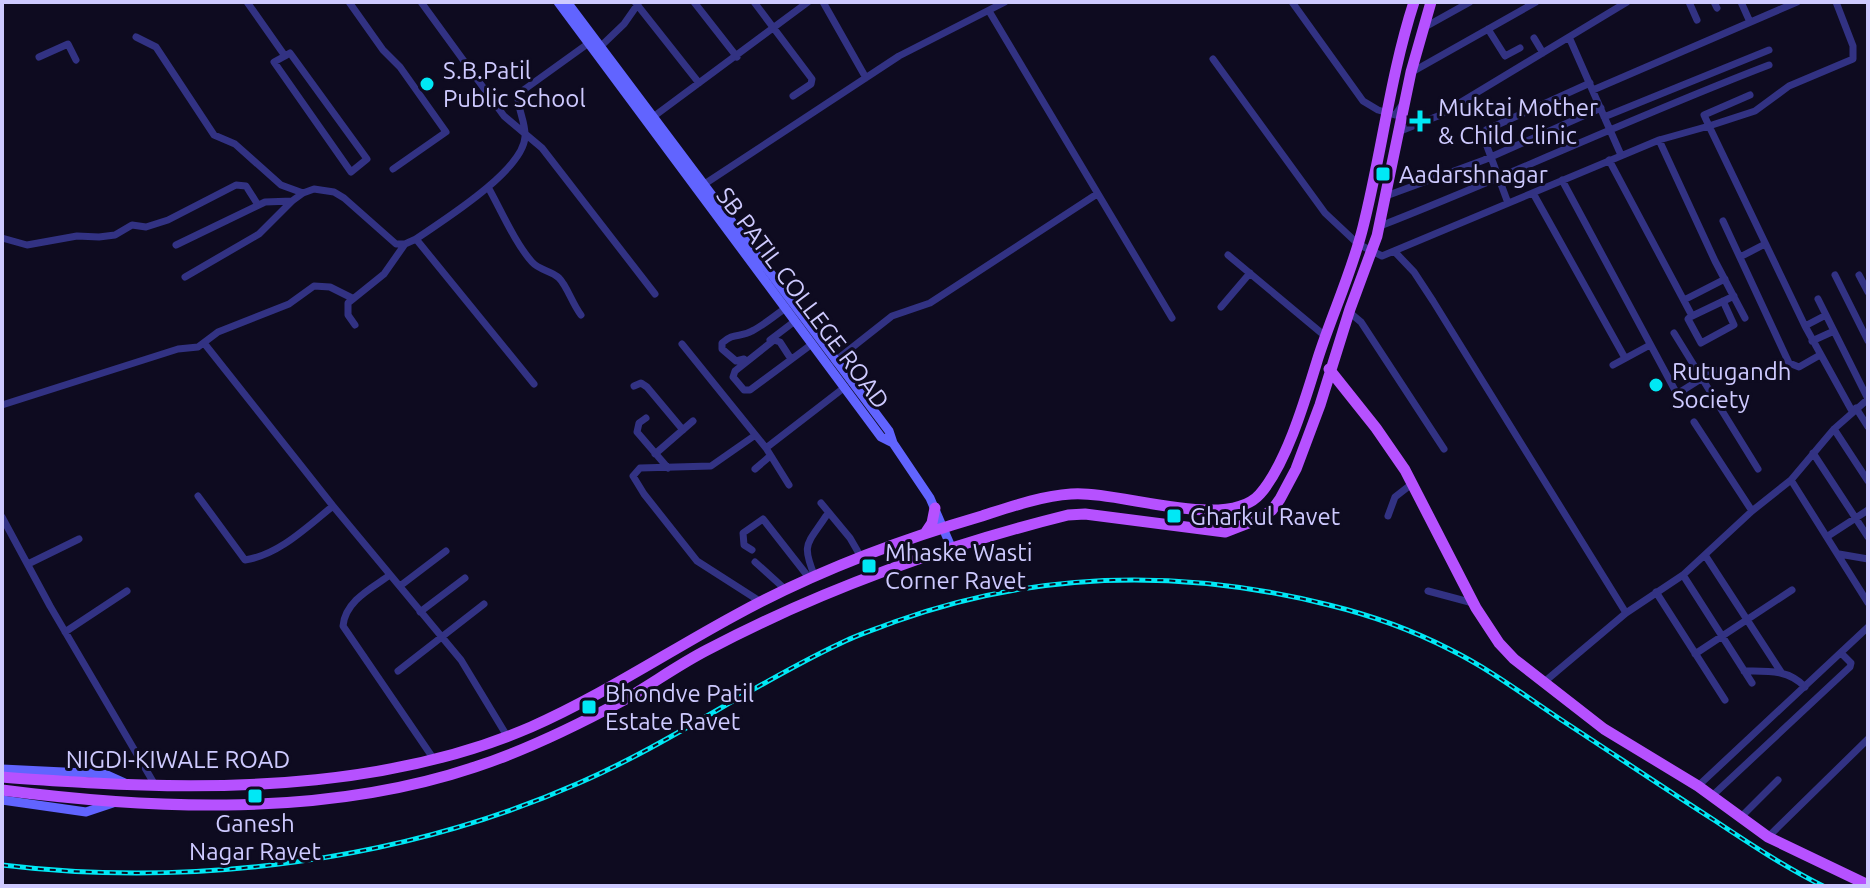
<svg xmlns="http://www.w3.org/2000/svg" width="1870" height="888" viewBox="0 0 1870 888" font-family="Ubuntu,sans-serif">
	<rect width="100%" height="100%" fill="#0e0b20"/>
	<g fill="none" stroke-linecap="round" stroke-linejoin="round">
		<path stroke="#323283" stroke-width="7" d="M 247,2 L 285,56 L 290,53 L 367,159 L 351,172 L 274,62 L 285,56
			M 349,2 L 383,50 L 400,67 L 446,132 L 393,169
			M 421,2 L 504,116 L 542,148 L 655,294
			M 635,2 L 699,83
			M 694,2 L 737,57
			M 754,2 L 812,79 L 811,84 L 793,96
			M 823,2 L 866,78
			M 1292,2 L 1363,101 L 1378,110 L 1395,115 L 1402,105
			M 1689,2 L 1697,20
			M 1714,2 L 1717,8
			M 1741,2 L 1750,22
			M 989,11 L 1172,318
			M 1425,27 L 1470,2
			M 1488,29 L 1505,56 L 1520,48
			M 136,37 L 156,47 L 214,135 L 235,144 L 281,185 L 303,193
			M 1569,37 L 1621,155
			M 1534,38 L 1543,53
			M 600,47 L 624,24 L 638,4
			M 39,57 L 68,44 L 76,60
			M 1213,59 L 1325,213 L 1358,244 L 1382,256 L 1659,140 L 1709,126 L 1805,326 L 1852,411
			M 1412,72 L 1536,2
			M 1593,90 L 1797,2
			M 1750,95 L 1704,115 L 1709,126 L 1755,111 L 1789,86 L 1853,59 L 1853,46 L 1836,2
			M 653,117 L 808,2
			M 1604,117 L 1769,50
			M 1398,132 L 1438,116 L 1627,2
			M 1659,140 L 1715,261 L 1745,318
			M 1609,160 L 1690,312
			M 1562,180 L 1677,394 L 1715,370
			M 703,185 L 899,56 L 1005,2
			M 488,187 C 501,210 515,243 532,262 C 540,271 551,270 559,278 C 567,286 572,303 581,315
			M 1533,193 L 1625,358
			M 1386,196 L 1484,160 L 1601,108
			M 1508,203 L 1485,141 L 1486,130 L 1590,83
			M 1723,221 L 1789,363 L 1799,367 L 1820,355
			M 1380,226 C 1511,175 1638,115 1769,65
			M 2,238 L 27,245 L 77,236 L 99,237 L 115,235 L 132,225 L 146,227 L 168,220 L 236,185 L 246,186 L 258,205
			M 416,239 L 534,384
			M 176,245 L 265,202 L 292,201
			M 1395,252 L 1414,272 L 1433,301 L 1626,613
			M 1228,255 L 1325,336
			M 1740,257 L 1765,244
			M 1835,275 L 1868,341
			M 1859,275 L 1868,292
			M 185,277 L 259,234 L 292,201 L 303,193 L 314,189 L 334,192 L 344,198 L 396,244 L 405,244 L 416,239 C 442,221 523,171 525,137 C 526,122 517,109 518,94 L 593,40
			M 1818,299 L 1868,399
			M 1684,300 L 1725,279
			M 1723,301 L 1734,325 L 1701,343 L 1688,319 L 1690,317 L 1734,296
			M 1221,307 L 1250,273
			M 1349,312 L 1361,322 L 1444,449
			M 355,325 L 348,315 L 348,303 L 384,274 L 405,244
			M 1805,326 L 1826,315
			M 1674,333 L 1758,469
			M 770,340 L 795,321
			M 1812,341 L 1834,331
			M 204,343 L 333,506 L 461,660 L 507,736
			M 682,344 L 766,448 L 845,387
			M 744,359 L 736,361 L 722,349 L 722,343 C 734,332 740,338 752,331 C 764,325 775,315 786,308
			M 791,359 L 780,342 L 774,340 L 735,371 L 733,377 L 744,390 L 750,390 L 812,344
			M 835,361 L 892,316 L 930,303 L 1097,194
			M 1613,365 L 1650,345
			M 634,386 L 641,383 L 647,387 L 683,430
			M 2,405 L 178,349 L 198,347 L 218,332 L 289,304 L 314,286 L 330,287 L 352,298
			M 1856,408 L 1868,427
			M 646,418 L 639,423 L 637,432 L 668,468
			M 1694,422 L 1752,511
			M 1834,429 L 1868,481
			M 754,436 L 711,466 L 640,468 L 633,476 L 644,494 L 697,561 L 761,602
			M 766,448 L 789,485
			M 1813,453 L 1868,537
			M 655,454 L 693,421
			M 755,469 L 769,457
			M 1791,480 L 1868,603
			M 198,496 L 245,560 C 279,555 308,526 333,506
			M 821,503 L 850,538 L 861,557
			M 1388,516 L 1395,497 L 1413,483
			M 2,517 L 50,606 L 155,785
			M 1828,536 L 1868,510
			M 752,550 L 744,545 L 743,533 L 763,519 L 810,579
			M 1839,554 L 1868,559
			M 1705,555 L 1781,672
			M 755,562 L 786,590
			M 28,564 L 79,539
			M 390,575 C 372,588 345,601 343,626 L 433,758
			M 1683,575 L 1752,683
			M 815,577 C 801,543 807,545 826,516
			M 400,586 L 446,551
			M 1428,591 L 1473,603
			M 1656,592 L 1725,700
			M 420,612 L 465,578
			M 65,632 L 127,591
			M 1695,654 L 1792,590
			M 398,671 L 484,604
			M 1744,671 C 1767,671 1788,669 1805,687
			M 1543,683 L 1626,613 L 1683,575 L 1752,511 L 1791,480 L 1834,429 L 1868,399
			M 1698,786 L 1868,627
			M 1712,796 L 1850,667 L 1851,663 L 1841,653
			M 1741,817 L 1778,780
			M 1768,837 L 1868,739"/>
		<path stroke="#6164ff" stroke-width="9" d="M 558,2 L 881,437 L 893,443
			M 567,2 L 889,431 L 893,443 L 930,498 L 952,549
			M 2,769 L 105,774 L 125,783
			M 2,800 L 86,812 L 113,803"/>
		<path stroke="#b651ff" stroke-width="11" d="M 1329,369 L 1376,428 L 1405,470 L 1476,608 L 1499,643 L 1514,659 L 1604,729 L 1698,786 L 1768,837 L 1868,885
			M 926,532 L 932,523 L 935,508
			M 2,777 C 33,780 64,781 94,783 C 239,791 396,785 531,727 C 601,696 666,653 734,616 C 812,573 896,541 982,516 C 1010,507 1041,496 1071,494 C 1118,490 1227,532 1260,494 C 1287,463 1306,397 1318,358 C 1332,314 1352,272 1363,227 C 1382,152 1390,76 1414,2
			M 2,790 C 156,810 326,817 475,767 C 527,750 576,726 624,700 C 652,684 678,665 707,650 C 821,590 943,546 1068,515 L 1085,514 L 1225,532 L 1261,518 L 1272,510 L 1280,499 L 1296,469 L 1320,405 L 1350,309 L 1377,236 L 1411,72 L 1431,2"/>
		<g stroke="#00e8f5" stroke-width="5">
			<path id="rail" d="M 2,865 C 194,888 402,861 579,783 C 669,744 750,686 839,644 C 856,635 876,629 894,622 C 1038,570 1182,568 1329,605 C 1370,615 1412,630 1449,649 C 1490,669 1528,698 1566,723 C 1615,755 1664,788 1714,820 C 1750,844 1785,867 1823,886"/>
		</g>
		<use href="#rail" stroke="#0e0b20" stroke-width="2" stroke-dasharray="6" stroke-linecap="butt"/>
	</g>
	<g fill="#00e8f5" stroke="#0e0b20" stroke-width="3">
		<circle cx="427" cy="84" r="8"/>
		<path d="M1416 109h8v8h8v8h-8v8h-8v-8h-8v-8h8z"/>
		<rect x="1375" y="166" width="16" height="16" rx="4"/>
		<circle cx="1656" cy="385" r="8"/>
		<rect x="1166" y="508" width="16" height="16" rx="4"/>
		<rect x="861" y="558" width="16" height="16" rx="4"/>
		<rect x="581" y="699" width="16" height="16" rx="4"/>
		<rect x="247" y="788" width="16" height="16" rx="4"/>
	</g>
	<g text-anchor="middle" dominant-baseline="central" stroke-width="6" stroke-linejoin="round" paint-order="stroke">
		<g font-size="24" fill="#cecaff" stroke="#0e0b20" text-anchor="start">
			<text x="443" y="70">S.B.Patil<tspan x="443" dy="28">Public School</tspan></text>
			<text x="1438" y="107">Muktai Mother<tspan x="1438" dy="28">&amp; Child Clinic</tspan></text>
			<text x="1399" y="174">Aadarshnagar</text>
			<text x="1672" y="371">Rutugandh<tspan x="1672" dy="28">Society</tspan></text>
			<text x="1190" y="516">Gharkul Ravet</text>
			<text x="885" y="552">Mhaske Wasti<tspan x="885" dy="28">Corner Ravet</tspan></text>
			<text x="605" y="693">Bhondve Patil<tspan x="605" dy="28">Estate Ravet</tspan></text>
			<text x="255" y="823" text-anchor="middle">Ganesh<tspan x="255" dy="28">Nagar Ravet</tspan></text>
		</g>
		<g font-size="24" fill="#cecaff" stroke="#0e0b20">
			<text transform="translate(803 298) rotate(53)">SB PATIL COLLEGE ROAD</text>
			<text x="178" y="759">NIGDI-KIWALE ROAD</text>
		</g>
	</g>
	<rect width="1870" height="888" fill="none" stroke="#cecaff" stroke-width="8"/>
</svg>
